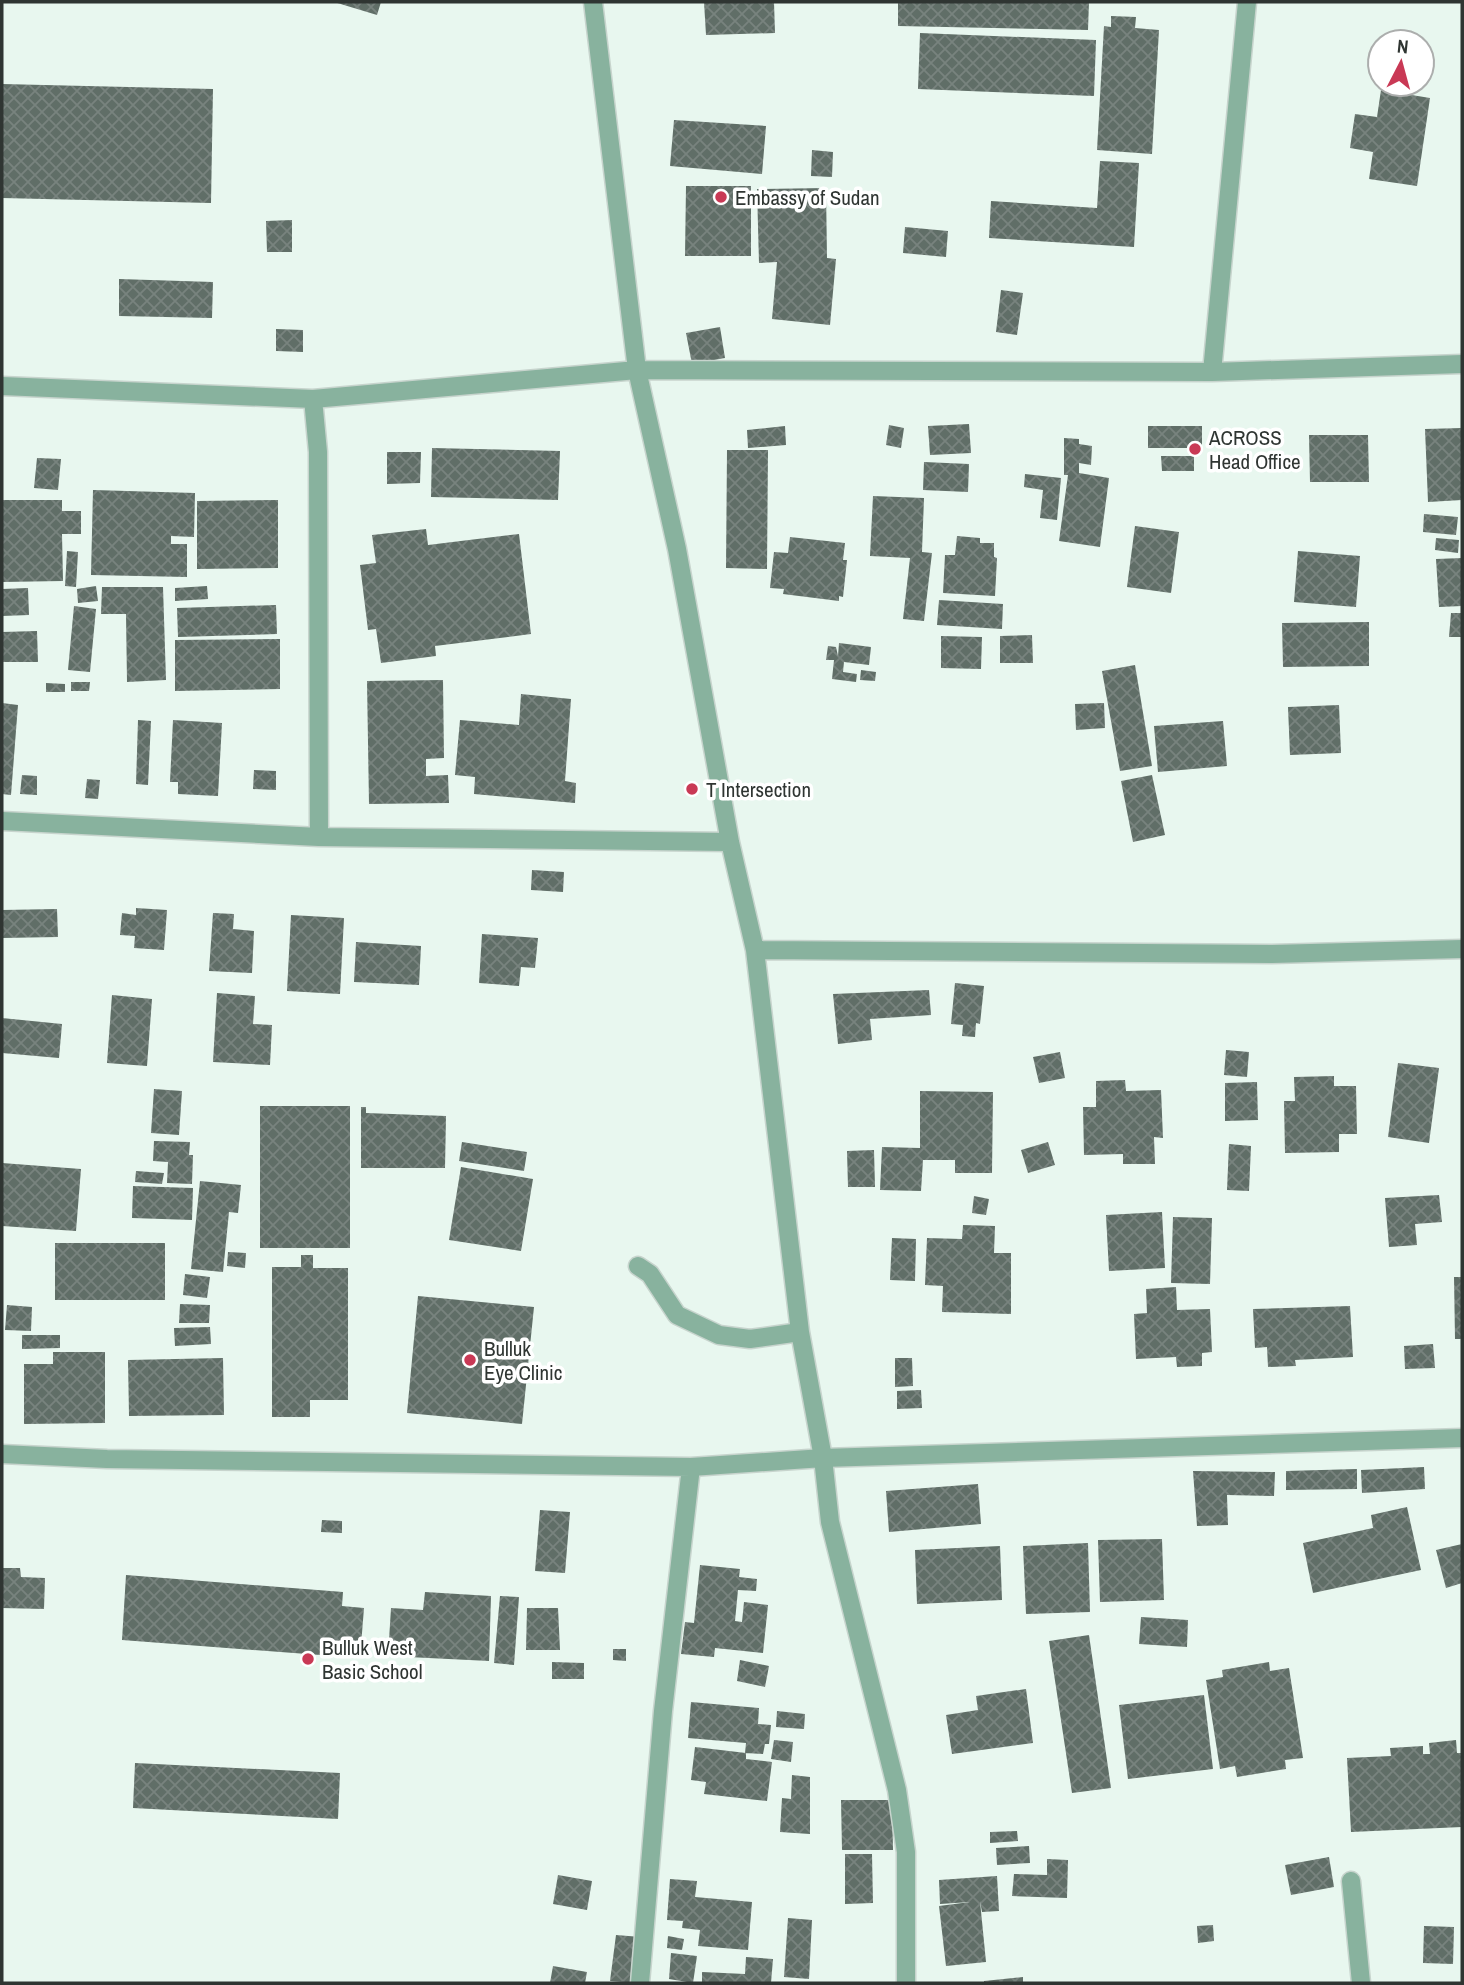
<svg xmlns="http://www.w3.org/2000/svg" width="1464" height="1985" viewBox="0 0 1464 1985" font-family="'Archivo Narrow',sans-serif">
	<defs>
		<pattern id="building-cross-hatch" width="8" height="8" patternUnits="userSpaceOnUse" patternTransform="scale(1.75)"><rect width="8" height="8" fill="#606e67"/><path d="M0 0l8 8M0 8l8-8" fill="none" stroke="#78837e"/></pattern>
	</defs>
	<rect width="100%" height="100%" fill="#e8f7ef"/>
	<path fill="url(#building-cross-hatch)" d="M 334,2 L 381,2 L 377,15 Z
		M 704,2 L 774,2 L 775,33 L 706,35 Z
		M 898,2 L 1089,2 L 1088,30 L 898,26 Z
		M 1111,16 L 1136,17 L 1135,28 L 1159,30 L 1152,154 L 1097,150 L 1104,26 L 1111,27 Z
		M 920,33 L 1096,40 L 1094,96 L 918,89 Z
		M 2,84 L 213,89 L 211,203 L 2,198 Z
		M 1381,90 L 1430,98 L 1417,186 L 1369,179 L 1373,152 L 1350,148 L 1355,114 L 1377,117 Z
		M 674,120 L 766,126 L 762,174 L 670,166 Z
		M 812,150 L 833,152 L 832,177 L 811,176 Z
		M 1100,161 L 1139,163 L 1134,247 L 989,238 L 991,201 L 1097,208 Z
		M 686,186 L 751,186 L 751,256 L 685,256 Z
		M 826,188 L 827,258 L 836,259 L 830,325 L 772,319 L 777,262 L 759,263 L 757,189 Z
		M 292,220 L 292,252 L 267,252 L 266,221 Z
		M 905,227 L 948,231 L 946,257 L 903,253 Z
		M 119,279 L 213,282 L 212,318 L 119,316 Z
		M 1001,290 L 1023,293 L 1017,335 L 996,332 Z
		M 720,327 L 725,358 L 692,364 L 686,333 Z
		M 276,329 L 303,330 L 303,352 L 276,351 Z
		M 969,424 L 971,453 L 930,455 L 928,426 Z
		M 889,425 L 904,428 L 901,448 L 886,445 Z
		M 785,426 L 786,445 L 748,448 L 747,430 Z
		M 1148,426 L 1202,426 L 1202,448 L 1148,448 Z
		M 1462,428 L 1462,500 L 1428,502 L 1425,429 Z
		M 1309,435 L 1368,435 L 1369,482 L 1310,482 Z
		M 1064,438 L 1079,439 L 1079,444 L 1092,446 L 1091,465 L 1079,463 L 1079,473 L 1109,478 L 1100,547 L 1059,541 L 1068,475 L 1064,475 Z
		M 432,448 L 560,451 L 558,500 L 431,497 Z
		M 727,450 L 768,450 L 767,569 L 726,568 Z
		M 387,452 L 421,452 L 420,483 L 387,484 Z
		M 1161,456 L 1194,456 L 1194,471 L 1162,471 Z
		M 37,458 L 61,459 L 58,490 L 34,488 Z
		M 924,462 L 969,464 L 968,492 L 923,490 Z
		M 1025,474 L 1061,478 L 1057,520 L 1040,518 L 1043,490 L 1024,487 Z
		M 93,490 L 195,493 L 194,537 L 171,536 L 171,544 L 187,544 L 187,577 L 91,575 Z
		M 873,496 L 924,498 L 922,552 L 932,553 L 924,621 L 903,619 L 910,558 L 870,556 Z
		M 2,500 L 62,500 L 62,511 L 81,511 L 81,534 L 62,534 L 63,581 L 2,582 Z
		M 278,500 L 278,568 L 197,569 L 197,501 Z
		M 1424,514 L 1458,517 L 1456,535 L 1423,532 Z
		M 1135,526 L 1179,532 L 1171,593 L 1127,587 Z
		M 426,529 L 428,545 L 519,534 L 531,634 L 435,646 L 436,656 L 381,663 L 376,629 L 368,630 L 360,565 L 376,563 L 372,535 Z
		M 957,536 L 980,538 L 980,543 L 994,543 L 994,557 L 997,558 L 995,596 L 943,593 L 945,555 L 955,555 Z
		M 790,537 L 845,543 L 843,560 L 847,560 L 843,597 L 839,596 L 839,601 L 783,594 L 784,589 L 770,588 L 774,552 L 788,553 Z
		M 1436,538 L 1459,540 L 1458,553 L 1435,550 Z
		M 67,551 L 78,552 L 76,587 L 65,586 Z
		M 1298,551 L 1360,556 L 1356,607 L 1294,602 Z
		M 1462,558 L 1462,606 L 1439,607 L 1436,559 Z
		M 96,586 L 98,601 L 78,603 L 77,589 Z
		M 207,586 L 208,599 L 175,601 L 175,588 Z
		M 102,587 L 163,587 L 166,680 L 127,682 L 126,614 L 101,614 Z
		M 28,588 L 29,615 L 2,616 L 2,589 Z
		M 939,600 L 1003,604 L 1002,629 L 937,625 Z
		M 276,605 L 277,634 L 178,637 L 177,608 Z
		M 74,606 L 96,609 L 90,672 L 68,670 Z
		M 1451,613 L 1462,613 L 1462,637 L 1449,637 Z
		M 1369,622 L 1369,666 L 1283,667 L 1282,623 Z
		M 37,631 L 38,662 L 2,662 L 2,632 Z
		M 1032,635 L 1033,663 L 1000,663 L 1000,636 Z
		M 941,636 L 982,637 L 981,669 L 941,668 Z
		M 280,639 L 280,689 L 175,691 L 175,640 Z
		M 839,643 L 871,647 L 869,665 L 844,662 L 843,672 L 857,674 L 856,682 L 832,679 L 834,660 L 826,660 L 828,646 L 836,647 L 838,656 Z
		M 1135,665 L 1152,766 L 1120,771 L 1102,671 Z
		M 861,670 L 876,672 L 875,681 L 860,680 Z
		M 443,680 L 444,758 L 426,759 L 426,776 L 448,775 L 449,803 L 369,804 L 367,681 Z
		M 71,682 L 90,682 L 89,691 L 71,691 Z
		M 46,683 L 65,684 L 65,692 L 46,692 Z
		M 521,694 L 571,699 L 565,781 L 576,783 L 575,803 L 474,794 L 475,777 L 455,775 L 460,720 L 519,725 Z
		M 2,703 L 18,705 L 11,795 L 2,794 Z
		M 1104,703 L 1105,728 L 1076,730 L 1075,704 Z
		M 1339,705 L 1341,753 L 1290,755 L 1288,707 Z
		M 138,720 L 151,721 L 148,785 L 136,784 Z
		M 173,720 L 222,723 L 218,796 L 178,794 L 178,782 L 170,782 Z
		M 1223,721 L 1227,766 L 1158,772 L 1154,726 Z
		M 254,770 L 276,771 L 276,790 L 253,789 Z
		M 22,775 L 37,776 L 37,795 L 20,794 Z
		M 1152,775 L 1165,835 L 1133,842 L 1121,781 Z
		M 87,779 L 100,780 L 98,799 L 85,798 Z
		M 532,870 L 564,872 L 563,892 L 531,890 Z
		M 136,908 L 167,910 L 164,950 L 134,948 L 135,936 L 120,935 L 122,913 L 136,915 Z
		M 57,909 L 58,937 L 2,938 L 2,910 Z
		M 213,913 L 234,914 L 233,929 L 254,931 L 252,973 L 209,971 Z
		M 291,915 L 344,918 L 340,994 L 287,991 Z
		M 482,934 L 538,938 L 535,968 L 521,967 L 519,986 L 479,983 Z
		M 356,942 L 421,946 L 419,985 L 354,982 Z
		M 955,983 L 984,986 L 980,1024 L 976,1023 L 975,1037 L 962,1036 L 963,1025 L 951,1024 Z
		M 929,990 L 931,1015 L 870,1019 L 872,1040 L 838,1044 L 833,994 Z
		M 217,993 L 255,996 L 253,1024 L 272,1025 L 270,1065 L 213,1062 Z
		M 112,995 L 152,999 L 147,1066 L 107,1063 Z
		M 2,1018 L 62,1024 L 59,1058 L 2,1053 Z
		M 1226,1050 L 1249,1052 L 1247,1077 L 1224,1075 Z
		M 1060,1052 L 1065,1078 L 1039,1083 L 1033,1057 Z
		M 1398,1063 L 1439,1068 L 1429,1143 L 1388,1137 Z
		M 1334,1076 L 1334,1086 L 1356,1086 L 1357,1134 L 1339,1134 L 1339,1152 L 1285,1153 L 1284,1101 L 1295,1101 L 1294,1077 Z
		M 1125,1080 L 1126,1091 L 1161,1090 L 1163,1138 L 1154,1137 L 1155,1164 L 1123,1164 L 1123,1154 L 1084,1155 L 1083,1107 L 1096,1107 L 1096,1081 Z
		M 1257,1082 L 1258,1120 L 1225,1121 L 1225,1083 Z
		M 154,1089 L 182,1091 L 179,1135 L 151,1133 Z
		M 920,1091 L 993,1092 L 992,1173 L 955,1173 L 955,1160 L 923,1160 L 921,1191 L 880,1190 L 882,1147 L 920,1148 Z
		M 260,1106 L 350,1106 L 350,1248 L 260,1248 Z
		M 361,1107 L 366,1107 L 366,1113 L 446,1116 L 445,1168 L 361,1168 Z
		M 154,1141 L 190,1142 L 189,1155 L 193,1155 L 192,1184 L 167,1183 L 168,1162 L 153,1161 Z
		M 462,1142 L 527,1152 L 524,1171 L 459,1161 Z
		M 1048,1142 L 1055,1165 L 1028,1173 L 1021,1150 Z
		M 1229,1144 L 1251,1146 L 1249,1191 L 1227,1190 Z
		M 874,1150 L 875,1187 L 848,1187 L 847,1151 Z
		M 2,1163 L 81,1169 L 76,1231 L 2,1226 Z
		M 461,1167 L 533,1179 L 521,1251 L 449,1240 Z
		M 136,1171 L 164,1173 L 162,1184 L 135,1182 Z
		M 200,1181 L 241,1185 L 238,1213 L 229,1212 L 223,1272 L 191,1269 Z
		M 133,1186 L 193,1188 L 192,1220 L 132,1218 Z
		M 1439,1195 L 1442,1222 L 1415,1224 L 1417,1245 L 1389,1247 L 1385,1198 Z
		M 974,1196 L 989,1199 L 986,1215 L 972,1213 Z
		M 1162,1212 L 1165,1268 L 1109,1271 L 1106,1215 Z
		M 1173,1217 L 1212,1218 L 1210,1284 L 1171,1283 Z
		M 963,1225 L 995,1226 L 994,1253 L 1011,1253 L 1011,1314 L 942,1312 L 943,1286 L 925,1285 L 927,1238 L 962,1239 Z
		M 892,1238 L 916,1239 L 915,1281 L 890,1280 Z
		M 55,1243 L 165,1243 L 165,1300 L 55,1300 Z
		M 228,1252 L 246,1253 L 245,1268 L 227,1266 Z
		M 301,1255 L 313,1255 L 313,1268 L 348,1268 L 348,1400 L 310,1400 L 310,1417 L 272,1417 L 272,1267 L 301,1267 Z
		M 185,1274 L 210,1277 L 207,1298 L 183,1295 Z
		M 1454,1277 L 1462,1277 L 1462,1339 L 1455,1339 Z
		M 1176,1287 L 1177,1310 L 1210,1309 L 1212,1352 L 1202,1353 L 1202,1366 L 1177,1367 L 1176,1357 L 1136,1359 L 1134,1314 L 1147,1313 L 1146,1289 Z
		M 418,1296 L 534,1307 L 522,1424 L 407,1413 Z
		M 180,1304 L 210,1305 L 209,1323 L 179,1323 Z
		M 7,1305 L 32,1307 L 31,1331 L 5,1330 Z
		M 1350,1306 L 1353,1357 L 1295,1360 L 1296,1366 L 1268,1367 L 1267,1347 L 1255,1348 L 1253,1309 Z
		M 210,1327 L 211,1344 L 175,1346 L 174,1328 Z
		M 22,1335 L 60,1335 L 60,1348 L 22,1349 Z
		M 1433,1344 L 1435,1368 L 1405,1369 L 1404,1346 Z
		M 53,1352 L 105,1352 L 105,1423 L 24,1424 L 24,1364 L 53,1364 Z
		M 223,1358 L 224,1415 L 129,1416 L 128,1360 Z
		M 895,1358 L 912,1358 L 913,1386 L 895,1387 Z
		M 921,1390 L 922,1408 L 897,1409 L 897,1391 Z
		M 1424,1467 L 1425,1489 L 1362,1493 L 1361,1470 Z
		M 1357,1469 L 1357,1489 L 1286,1490 L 1286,1471 Z
		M 1193,1471 L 1275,1472 L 1274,1496 L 1227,1495 L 1228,1525 L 1197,1526 Z
		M 978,1484 L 981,1524 L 889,1532 L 886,1491 Z
		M 1407,1507 L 1421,1570 L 1313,1593 L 1303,1543 L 1373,1528 L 1371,1515 Z
		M 540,1510 L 570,1512 L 565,1573 L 535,1571 Z
		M 322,1520 L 342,1521 L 342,1533 L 321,1532 Z
		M 1162,1539 L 1164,1600 L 1100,1602 L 1098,1540 Z
		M 1088,1543 L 1090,1612 L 1026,1614 L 1023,1546 Z
		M 1462,1544 L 1462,1583 L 1446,1588 L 1436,1550 Z
		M 1000,1546 L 1002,1600 L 917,1604 L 915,1550 Z
		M 700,1565 L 740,1569 L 739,1577 L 757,1579 L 756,1591 L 738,1590 L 735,1621 L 742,1622 L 744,1602 L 768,1605 L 763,1653 L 715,1648 L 714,1657 L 681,1654 L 685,1622 L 694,1623 Z
		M 2,1568 L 20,1568 L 21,1577 L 45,1578 L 44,1609 L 2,1608 Z
		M 126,1575 L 343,1592 L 342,1606 L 364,1608 L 360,1658 L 122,1640 Z
		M 425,1592 L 491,1596 L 489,1661 L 388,1656 L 391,1608 L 423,1610 Z
		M 500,1596 L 519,1597 L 514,1665 L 494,1663 Z
		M 527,1608 L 558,1608 L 560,1650 L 526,1650 Z
		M 1141,1617 L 1188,1620 L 1187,1647 L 1139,1644 Z
		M 1089,1635 L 1111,1788 L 1072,1793 L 1049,1641 Z
		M 613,1649 L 626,1649 L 626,1661 L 613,1660 Z
		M 740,1660 L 769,1666 L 765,1687 L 737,1681 Z
		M 552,1662 L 584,1663 L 584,1679 L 552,1679 Z
		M 1269,1662 L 1270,1671 L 1289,1668 L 1303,1758 L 1285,1760 L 1286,1769 L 1237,1777 L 1235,1766 L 1220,1769 L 1206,1680 L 1223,1677 L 1222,1670 Z
		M 1026,1689 L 1033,1743 L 952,1754 L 946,1715 L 978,1710 L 976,1696 Z
		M 1204,1695 L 1213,1769 L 1128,1779 L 1119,1705 Z
		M 691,1702 L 759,1708 L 758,1724 L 771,1725 L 769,1744 L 765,1744 L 763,1754 L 745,1753 L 746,1743 L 688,1738 Z
		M 777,1711 L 805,1714 L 804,1729 L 776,1727 Z
		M 774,1740 L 793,1742 L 791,1762 L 771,1759 Z
		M 1456,1740 L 1457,1753 L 1462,1753 L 1462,1827 L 1351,1832 L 1347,1758 L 1391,1756 L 1390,1748 L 1423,1746 L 1423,1754 L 1430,1754 L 1429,1743 Z
		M 695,1747 L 746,1753 L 746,1759 L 772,1762 L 767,1801 L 704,1794 L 706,1782 L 691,1780 Z
		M 135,1763 L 340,1773 L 338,1819 L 133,1808 Z
		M 792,1775 L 810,1777 L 810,1834 L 780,1832 L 782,1798 L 791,1799 Z
		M 841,1800 L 892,1800 L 893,1850 L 842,1850 Z
		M 1017,1831 L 1018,1841 L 990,1843 L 990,1832 Z
		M 1029,1846 L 1030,1863 L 997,1865 L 996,1848 Z
		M 845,1854 L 872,1854 L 873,1903 L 845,1904 Z
		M 1329,1857 L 1334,1887 L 1291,1895 L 1285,1865 Z
		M 1047,1859 L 1068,1860 L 1067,1898 L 1012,1896 L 1014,1874 L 1047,1875 Z
		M 558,1875 L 592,1881 L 587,1910 L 553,1904 Z
		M 997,1876 L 999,1911 L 982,1912 L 980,1901 L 986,1962 L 946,1966 L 939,1906 L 970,1902 L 940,1904 L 939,1880 Z
		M 670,1879 L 697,1881 L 695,1897 L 752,1902 L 748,1950 L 698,1946 L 700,1930 L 682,1928 L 683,1921 L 667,1920 Z
		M 788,1918 L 812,1920 L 809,1979 L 784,1977 Z
		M 1213,1925 L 1214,1941 L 1198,1943 L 1197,1926 Z
		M 1424,1926 L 1454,1927 L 1453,1964 L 1423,1963 Z
		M 616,1935 L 641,1937 L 636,1983 L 610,1981 Z
		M 668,1936 L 684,1939 L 682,1950 L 667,1948 Z
		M 671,1953 L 697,1956 L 693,1983 L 669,1979 Z
		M 746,1957 L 773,1959 L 771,1983 L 702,1983 L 702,1972 L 745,1974 Z
		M 553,1966 L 587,1972 L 585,1983 L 550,1983 Z
		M 1023,1977 L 1023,1983 L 984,1983 L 984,1981 Z"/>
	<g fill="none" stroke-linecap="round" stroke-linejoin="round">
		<g stroke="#c7d4cd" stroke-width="21">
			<path id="minor" d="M 593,2 L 637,370 L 677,549 L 730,842 L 755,950 L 800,1332 L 823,1458 L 830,1522 L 897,1790 L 906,1852 L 906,1983
				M 1212,372 L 1247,2
				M 2,386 L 313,399 L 637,370 L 1212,372 L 1462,364
				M 313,399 L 318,452 L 319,837
				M 2,821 L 319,837 L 730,842
				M 755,950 L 1272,954 L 1462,949
				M 638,1266 L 650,1274 L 677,1315 L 719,1335 L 750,1339 L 800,1332
				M 2,1454 L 107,1459 L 691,1467 L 823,1458 L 1462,1438
				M 1351,1881 L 1361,1983
				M 640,1983 L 663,1711 L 691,1467"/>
		</g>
		<use href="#minor" stroke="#88b29e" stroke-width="18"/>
	</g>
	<g fill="#c93955" stroke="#fff" stroke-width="2.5">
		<circle cx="721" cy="197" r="7"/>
		<circle cx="1195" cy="449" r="7"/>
		<circle cx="692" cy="789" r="7"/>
		<circle cx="470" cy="1360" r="7"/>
		<circle cx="308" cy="1659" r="7"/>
	</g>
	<g text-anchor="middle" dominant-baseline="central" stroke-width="7" stroke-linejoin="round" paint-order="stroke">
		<g font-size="21" fill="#2f3532" stroke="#fff" text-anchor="start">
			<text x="735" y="197">Embassy of Sudan</text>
			<text x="1209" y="437">ACROSS<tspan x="1209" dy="24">Head Office</tspan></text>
			<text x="706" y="789">T Intersection</text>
			<text x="484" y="1348">Bulluk<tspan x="484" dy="24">Eye Clinic</tspan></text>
			<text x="322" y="1647">Bulluk West<tspan x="322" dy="24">Basic School</tspan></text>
		</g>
	</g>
	<rect width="1464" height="1985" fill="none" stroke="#2f3532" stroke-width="7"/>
	<g transform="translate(1401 63) rotate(6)"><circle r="33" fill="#ffffff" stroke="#acaead" stroke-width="2"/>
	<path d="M0-5L12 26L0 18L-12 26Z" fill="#c93955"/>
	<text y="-10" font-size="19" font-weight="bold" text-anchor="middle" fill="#2f3532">N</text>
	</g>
</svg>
